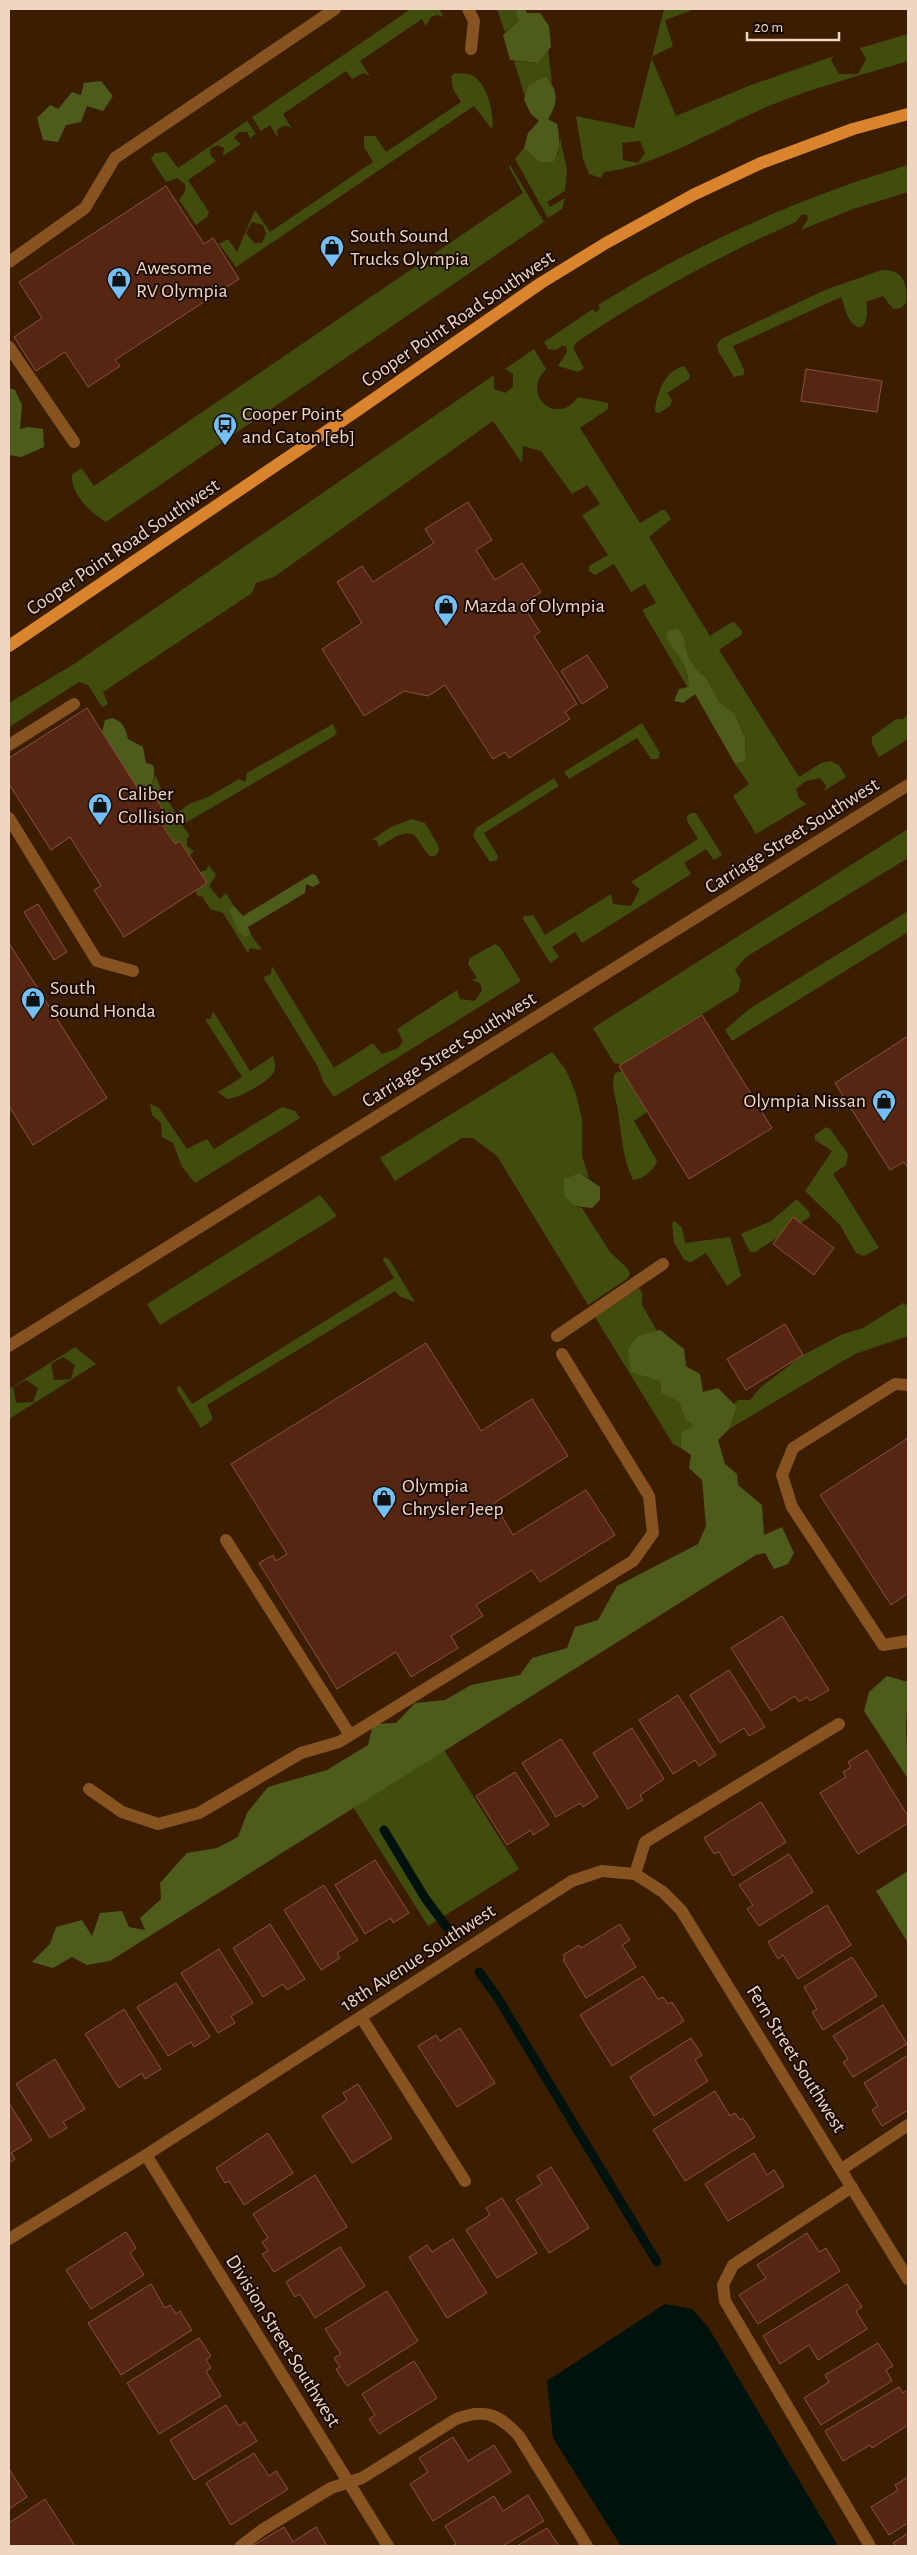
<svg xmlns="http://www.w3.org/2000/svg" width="917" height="2555" viewBox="0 0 917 2555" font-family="'Alegreya Sans',sans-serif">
	<rect width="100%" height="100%" fill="#3b1d00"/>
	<path fill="#404d0d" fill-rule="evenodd" d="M 411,9 L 439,9 L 444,17 L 437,15 L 431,17 L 426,26 L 422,19 L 360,61 L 370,76 L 363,73 L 352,79 L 346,71 L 283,114 L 292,129 C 286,124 283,125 277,130 L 278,138 L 270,125 L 261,131 L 252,117 Z
		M 497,9 L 517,9 L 516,14 L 519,20 L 505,32 Z
		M 664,9 L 695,9 L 665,20 L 673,46 L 651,57 L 676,116 L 751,85 L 834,56 L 831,60 L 839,74 L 858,74 L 866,59 L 860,48 L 908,34 L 908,61 C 861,75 812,88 766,107 C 718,128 654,167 604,172 L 601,178 L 589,174 L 583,159 L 576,116 L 634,128 ZM 640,141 L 645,153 L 638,163 L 623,160 L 622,143 Z
		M 548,50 L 552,83 L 546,76 L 528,85 L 525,97 L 514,61 L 538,63 Z
		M 455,73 C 460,74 467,73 471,75 C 487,81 495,115 492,129 L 474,106 L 236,267 L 219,244 L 228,239 L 237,252 L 255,210 L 270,232 L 373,162 L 364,147 L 364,136 L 375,136 L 386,152 L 461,102 L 453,89 L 451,76 ZM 252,222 L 263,225 L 266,234 L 262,243 L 254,243 L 246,233 Z
		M 247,121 L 256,134 L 250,138 L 247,132 L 239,132 L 234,138 L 241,144 L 223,156 L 224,148 L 217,145 L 210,149 L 211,156 L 216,161 L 188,180 L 209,212 L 207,217 L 196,225 L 179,200 L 185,192 L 185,184 L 177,178 L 166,182 L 151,159 L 155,153 L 166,152 L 178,168 Z
		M 560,138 L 567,170 L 565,191 L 547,202 L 550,207 L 565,198 L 562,209 L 548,218 L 515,159 L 524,148 L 539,162 L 558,154 Z
		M 510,165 L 544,222 L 106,522 C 92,514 70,494 72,475 L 80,469 L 83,470 L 94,486 L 523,193 L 509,167 Z
		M 908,165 L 908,192 L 853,209 L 801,230 L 808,219 L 807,215 L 802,214 L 796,222 C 719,256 647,295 577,342 L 573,348 L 584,368 L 578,372 L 558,366 L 567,352 L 566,346 L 562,346 L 556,350 L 548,349 L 544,342 L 593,309 L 595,312 L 600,309 L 598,305 C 698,243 796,199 908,165 Z
		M 882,270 C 903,269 908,284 906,303 L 901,308 L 893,309 L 883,296 L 866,302 C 869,312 866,337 852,323 C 846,316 844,304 841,297 L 733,346 L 744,370 L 744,375 L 734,377 L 718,351 L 717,345 L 721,339 L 825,290 Z
		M 534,349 L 546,369 C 520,396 558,427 578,397 L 608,403 L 608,409 L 580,428 L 640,523 L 662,510 L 665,510 L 671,519 L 649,537 L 710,636 L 732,622 L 735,623 L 742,631 L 741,635 L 719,650 L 799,777 L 821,763 L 830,761 L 839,765 L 846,777 L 824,791 L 826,785 L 820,778 L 806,781 L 796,789 L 799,798 L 806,804 L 756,834 L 733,796 L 749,784 L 735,764 L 746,761 L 745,736 L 735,714 L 720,703 L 706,678 L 696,669 L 687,654 L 684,637 L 666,638 C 676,653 691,669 688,688 L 642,610 L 656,603 L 645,584 L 631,592 L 614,564 L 595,575 L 589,571 L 589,566 L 608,555 L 582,515 L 600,504 L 587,485 L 572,494 L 541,451 L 523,446 L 522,463 L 493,421 L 274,577 L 256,583 L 252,593 L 103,692 L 108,704 L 102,707 L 88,685 L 79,682 L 9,727 L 9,703 L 74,664 L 494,375 L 494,389 L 505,393 L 513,387 L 513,374 L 505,369 Z
		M 684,366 L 690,375 L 689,379 L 667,393 L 672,400 L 670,406 L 659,413 L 655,412 C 656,394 665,370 684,366 Z
		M 908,714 L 908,739 L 879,757 L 872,744 L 872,737 L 896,719 L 903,719 Z
		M 642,723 L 660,753 L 658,759 L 651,759 L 637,738 L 569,779 L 564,772 Z
		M 333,724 L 337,734 L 324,742 L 182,825 L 190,836 L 187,838 L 187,846 L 194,851 L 190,856 L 175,844 L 157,815 L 164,811 L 148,786 L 156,776 L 161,789 L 176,814 L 189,804 L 208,797 L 239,779 L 245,782 L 247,773 Z
		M 554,778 L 559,786 L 484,833 L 498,856 L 497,860 L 490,862 L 473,836 L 476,828 Z
		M 691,813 L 696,813 L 722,855 L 714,860 L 706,849 L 684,863 L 691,874 L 582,943 L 575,932 L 552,947 L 559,957 L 550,963 L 523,919 L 524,916 L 533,915 L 545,935 L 611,894 L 613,904 L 631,906 L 640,889 L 631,882 L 698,839 L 687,821 L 687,816 Z
		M 411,819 L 425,823 L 438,845 L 439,851 L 435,856 L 430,856 C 424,851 421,843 416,837 C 406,826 387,843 377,848 L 379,846 L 376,840 L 372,840 L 389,828 Z
		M 908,829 L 908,858 L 746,957 L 735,970 L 741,981 L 738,992 L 622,1064 L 614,1063 L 593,1028 Z
		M 209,865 L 216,875 L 209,886 L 220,899 L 226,893 L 234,906 L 229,910 L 244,937 L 251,935 L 262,950 L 250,948 L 248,953 L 223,913 L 210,909 L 202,896 L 199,897 L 195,891 L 207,883 L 200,872 L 206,870 Z
		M 908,911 L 908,932 L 732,1041 L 725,1030 L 749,1009 Z
		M 495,944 L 500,947 L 521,981 L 334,1097 L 324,1083 L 318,1067 L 263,977 L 271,974 L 272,966 L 334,1068 L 373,1043 L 382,1054 L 398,1048 L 403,1041 L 397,1029 L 457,990 L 460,999 L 475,1001 L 482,990 L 480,983 L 472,980 L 477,978 L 468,964 L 470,958 Z
		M 213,1011 L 250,1071 L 273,1056 C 275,1063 277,1069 272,1075 C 266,1083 237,1099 227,1099 L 218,1092 L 242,1077 L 205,1019 L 211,1019 Z
		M 552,1052 L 566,1070 L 576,1094 L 582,1119 L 582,1156 L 589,1178 L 580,1173 L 574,1206 L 582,1208 L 610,1252 L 628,1269 L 630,1274 L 627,1279 L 588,1305 L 497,1156 L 473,1138 L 462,1138 L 395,1181 L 380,1158 Z
		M 622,1071 L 647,1112 L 634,1121 L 657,1161 C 654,1170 643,1179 633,1180 C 622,1157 622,1136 618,1111 C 616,1097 610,1087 615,1073 Z
		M 150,1104 L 159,1108 L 187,1149 L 207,1139 L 214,1149 L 282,1107 L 295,1111 L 300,1118 L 195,1183 L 182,1167 L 173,1143 L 162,1137 L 161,1123 L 152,1115 Z
		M 826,1127 L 830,1129 L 848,1154 L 846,1165 L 833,1174 L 879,1248 L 864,1256 L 856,1253 L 840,1225 L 805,1191 L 832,1151 L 815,1140 L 815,1135 Z
		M 320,1195 L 337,1216 L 160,1325 L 147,1304 Z
		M 797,1199 L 810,1213 L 810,1217 L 755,1252 L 750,1252 L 741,1234 L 771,1221 Z
		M 675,1221 L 682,1228 L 685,1243 L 730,1237 L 741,1276 L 727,1286 L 706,1253 L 691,1262 L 684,1260 L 674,1242 L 672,1223 Z
		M 384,1257 L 390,1260 L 415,1302 L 401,1297 L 395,1291 L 207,1405 L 212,1416 L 212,1420 L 201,1428 L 177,1390 L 177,1387 L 180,1386 L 192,1404 L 394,1278 L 383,1260 Z
		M 639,1288 L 642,1293 L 642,1305 L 657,1331 L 638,1336 L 660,1381 L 661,1393 L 679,1402 L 685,1419 L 694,1425 L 681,1433 L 681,1448 L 673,1444 L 595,1317 Z
		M 903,1303 L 908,1306 L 908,1336 L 855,1354 L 729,1429 L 737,1408 L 734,1404 L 738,1400 L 750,1400 L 761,1387 L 803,1355 L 843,1334 L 863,1328 Z
		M 75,1347 L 96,1364 L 9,1419 L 9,1389 ZM 63,1357 L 75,1365 L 71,1379 L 54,1380 L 51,1364 ZM 26,1380 L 38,1388 L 33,1402 L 16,1403 L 13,1387 Z
		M 444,1750 L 519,1869 L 428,1926 L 353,1807 Z"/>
	<path fill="#4e5c1b" d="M 517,9 L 525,9 L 527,13 L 540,13 L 549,26 L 551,47 L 538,63 L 510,60 L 503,35 L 519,20 L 516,14 Z
		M 546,76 C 559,92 558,103 548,119 L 557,124 C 560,138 561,149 553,162 L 539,162 L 524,148 L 528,133 L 539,121 L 531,114 L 524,100 L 528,85 Z
		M 101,81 L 113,96 L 103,111 L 87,106 L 81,122 L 66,125 L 58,142 L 43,140 L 37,118 L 50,105 L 58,109 L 72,92 L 81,95 L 84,83 Z
		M 9,388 L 15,390 L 22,405 L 20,429 L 28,427 L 43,429 L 44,447 L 21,457 L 9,455 Z
		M 678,629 L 684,637 L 687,654 L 696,669 L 706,678 L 720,703 L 735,714 L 745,737 L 746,761 L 735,764 L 695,694 L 683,703 L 674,701 L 679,689 L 688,687 C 691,669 676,653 666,638 L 668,631 Z
		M 113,718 C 123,722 126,729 128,739 L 143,747 L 146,763 L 153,765 C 157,780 152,784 140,792 L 102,732 L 105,720 Z
		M 312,874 L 316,875 L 320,883 L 313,887 L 306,884 L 305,893 L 248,927 L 251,935 L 244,937 L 238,931 L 229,909 L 234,906 L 243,916 Z
		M 580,1173 L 600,1187 L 600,1200 L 592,1208 L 574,1206 L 564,1195 L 564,1179 Z
		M 660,1330 L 684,1349 L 686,1366 L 700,1374 L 703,1392 L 718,1388 L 737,1407 L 729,1429 L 718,1440 L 725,1464 L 737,1474 L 738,1485 L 762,1505 L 764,1535 L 782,1527 L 794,1553 L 788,1564 L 774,1569 L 765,1553 L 756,1555 L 110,1961 L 87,1965 L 72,1957 L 53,1968 L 32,1962 L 50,1944 L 56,1927 L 82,1920 L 92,1936 L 100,1913 L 122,1911 L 129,1927 L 145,1930 L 140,1918 L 161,1899 L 160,1883 L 187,1853 L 217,1848 L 238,1837 L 247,1813 L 268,1787 L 327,1770 L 368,1745 L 373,1724 L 396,1723 L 415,1703 L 445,1700 L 471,1685 L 520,1675 L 532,1658 L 567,1648 L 575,1627 L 598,1620 L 617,1586 L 698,1544 L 706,1526 L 702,1480 L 689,1468 L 691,1455 L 681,1448 L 681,1433 L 693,1425 L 685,1419 L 679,1402 L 661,1393 L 660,1381 L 631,1372 L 628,1349 L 638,1336 Z
		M 887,1676 L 908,1682 L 906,1729 L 908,1779 L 864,1711 L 869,1692 Z
		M 908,1871 L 908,1943 L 876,1891 Z"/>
	<path fill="#00120e" d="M 665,2304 L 692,2309 L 708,2327 L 838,2546 L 621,2546 L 553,2438 L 547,2381 Z"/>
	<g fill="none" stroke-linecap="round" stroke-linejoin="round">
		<path stroke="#00120e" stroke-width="9" d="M 384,1830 L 425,1898 L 449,1930
			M 479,1972 L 496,1995 L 657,2262"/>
	</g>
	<path fill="#562613" stroke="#885340" d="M 166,186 L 204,244 L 213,238 L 239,279 L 115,360 L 120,366 L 88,387 L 65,352 L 36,371 L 14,337 L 42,318 L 19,282 Z
		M 806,369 L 882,381 L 877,412 L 801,401 Z
		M 468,502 L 492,540 L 476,550 L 495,580 L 522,563 L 541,592 L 522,604 L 540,632 L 534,636 L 577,704 L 565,712 L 570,719 L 509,758 L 505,752 L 493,759 L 445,685 L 428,696 L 404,691 L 364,716 L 322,649 L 362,623 L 337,582 L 362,566 L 373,582 L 434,543 L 425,529 Z
		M 587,655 L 608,687 L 582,704 L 561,671 Z
		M 87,708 L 140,792 L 148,786 L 164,811 L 156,815 L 175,844 L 180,841 L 207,883 L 124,937 L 94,890 L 101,886 L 70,837 L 51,850 L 9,784 L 9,758 Z
		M 38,904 L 67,952 L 54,960 L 24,912 Z
		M 9,943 L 107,1098 L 33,1145 L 9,1106 Z
		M 702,1015 L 772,1128 L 689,1179 L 619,1066 Z
		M 908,1036 L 908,1168 L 904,1162 L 890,1170 L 835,1083 Z
		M 793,1217 L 834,1248 L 814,1275 L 773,1244 Z
		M 785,1324 L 803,1355 L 746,1390 L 727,1359 Z
		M 426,1343 L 481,1431 L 532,1399 L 568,1456 L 494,1503 L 513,1535 L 586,1490 L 615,1535 L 540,1582 L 532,1570 L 476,1605 L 483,1616 L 451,1636 L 458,1648 L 411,1677 L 396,1652 L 337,1689 L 259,1563 L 273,1555 L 276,1561 L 287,1554 L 231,1464 Z
		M 908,1438 L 908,1593 L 891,1605 L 820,1495 Z
		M 782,1616 L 829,1690 L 810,1701 L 807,1697 L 799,1702 L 795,1696 L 771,1711 L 731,1648 Z
		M 729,1670 L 765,1727 L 749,1736 L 744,1728 L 720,1743 L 690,1695 Z
		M 678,1695 L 716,1755 L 699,1766 L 695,1760 L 673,1774 L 639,1720 Z
		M 632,1728 L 664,1779 L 640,1795 L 643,1800 L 628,1809 L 593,1753 Z
		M 561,1739 L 598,1797 L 583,1807 L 580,1803 L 556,1817 L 522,1763 Z
		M 867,1750 L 908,1816 L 908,1823 L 858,1854 L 820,1793 L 846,1777 L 843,1772 L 851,1767 L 848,1762 Z
		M 515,1772 L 549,1825 L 533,1835 L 531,1830 L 507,1845 L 476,1796 Z
		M 761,1802 L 786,1842 L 733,1876 L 719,1852 L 714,1854 L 704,1838 Z
		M 789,1854 L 813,1892 L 759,1926 L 747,1909 L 753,1905 L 739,1885 Z
		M 375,1860 L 409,1913 L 393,1923 L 391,1918 L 365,1934 L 335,1885 Z
		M 324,1885 L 358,1940 L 337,1953 L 340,1958 L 321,1970 L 284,1910 Z
		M 827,1905 L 851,1945 L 798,1979 L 783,1955 L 778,1959 L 768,1942 Z
		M 270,1924 L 305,1979 L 287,1990 L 283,1984 L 263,1997 L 233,1948 Z
		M 620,1924 L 630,1940 L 622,1945 L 636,1967 L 586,1998 L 563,1960 L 565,1959 L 563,1955 L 579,1945 L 581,1948 Z
		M 219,1949 L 253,2003 L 231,2016 L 235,2023 L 218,2033 L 181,1973 Z
		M 852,1957 L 877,1996 L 823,2030 L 812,2012 L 817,2009 L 804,1987 Z
		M 643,1976 L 658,1999 L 663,1997 L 668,2004 L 672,2002 L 684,2021 L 612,2066 L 580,2015 Z
		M 176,1983 L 210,2037 L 194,2047 L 191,2042 L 168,2056 L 137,2007 Z
		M 883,2005 L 907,2044 L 853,2077 L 843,2062 L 848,2059 L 833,2036 Z
		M 124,2009 L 161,2069 L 145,2079 L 142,2073 L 119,2088 L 85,2034 Z
		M 460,2028 L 495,2083 L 457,2107 L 418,2046 L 436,2035 L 440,2041 Z
		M 691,2038 L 702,2055 L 695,2060 L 708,2081 L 654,2116 L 630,2077 Z
		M 908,2055 L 908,2110 L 882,2126 L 872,2110 L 878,2106 L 864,2083 Z
		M 55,2059 L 85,2109 L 63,2122 L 67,2128 L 50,2138 L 16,2084 Z
		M 358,2084 L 392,2138 L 352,2163 L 322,2116 L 347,2100 L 343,2093 Z
		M 715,2091 L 730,2116 L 735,2113 L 740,2120 L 743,2118 L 755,2137 L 685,2181 L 653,2130 Z
		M 9,2103 L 32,2140 L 11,2153 L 15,2159 L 9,2163 Z
		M 268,2133 L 293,2173 L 244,2205 L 229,2181 L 225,2183 L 216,2168 Z
		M 754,2153 L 767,2175 L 774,2170 L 784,2186 L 728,2221 L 705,2184 Z
		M 551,2167 L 589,2228 L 549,2253 L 516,2200 L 542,2184 L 537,2176 Z
		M 315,2175 L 347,2227 L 274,2272 L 262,2254 L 268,2251 L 262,2242 L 268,2238 L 253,2214 Z
		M 502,2198 L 537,2253 L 497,2278 L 466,2230 L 490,2215 L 486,2208 Z
		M 126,2232 L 136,2248 L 130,2253 L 144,2275 L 91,2309 L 66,2270 Z
		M 807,2233 L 819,2252 L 826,2248 L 840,2271 L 758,2324 L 739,2295 L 766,2278 L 757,2265 Z
		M 453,2239 L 487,2293 L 447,2318 L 409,2257 L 427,2245 L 432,2252 Z
		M 340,2247 L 365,2286 L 315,2318 L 300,2294 L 295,2297 L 286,2282 Z
		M 151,2284 L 165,2308 L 170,2305 L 176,2314 L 180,2311 L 192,2330 L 121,2375 L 88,2323 Z
		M 847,2284 L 862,2307 L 856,2311 L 867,2329 L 818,2360 L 809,2345 L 780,2364 L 763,2336 Z
		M 387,2291 L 418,2341 L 347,2386 L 336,2369 L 340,2367 L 334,2358 L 341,2354 L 325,2329 Z
		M 199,2338 L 211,2356 L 206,2360 L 211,2368 L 206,2371 L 221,2396 L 159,2434 L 127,2383 Z
		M 878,2343 L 893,2366 L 886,2370 L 892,2381 L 821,2425 L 804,2398 L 829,2382 L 825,2375 Z
		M 414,2361 L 437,2398 L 379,2434 L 369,2419 L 375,2415 L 362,2394 Z
		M 899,2387 L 903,2393 L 907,2390 L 908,2392 L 908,2425 L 872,2448 L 870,2445 L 843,2461 L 825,2431 Z
		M 226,2405 L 239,2426 L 245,2422 L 257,2441 L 194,2480 L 170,2440 Z
		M 453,2437 L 468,2461 L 494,2445 L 511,2472 L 433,2521 L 410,2484 L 428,2472 L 419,2458 Z
		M 254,2453 L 269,2476 L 276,2471 L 288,2489 L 231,2525 L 206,2483 Z
		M 9,2469 L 27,2497 L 9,2509 Z
		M 908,2477 L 908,2523 L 889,2535 L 871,2507 L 898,2490 L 895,2485 Z
		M 528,2495 L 544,2521 L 503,2546 L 452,2546 L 456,2544 L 445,2526 L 494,2496 L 503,2511 Z
		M 45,2499 L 75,2546 L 9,2546 L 9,2523 Z
		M 284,2527 L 293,2542 L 316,2527 L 327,2546 L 252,2546 Z
		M 547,2528 L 559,2546 L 517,2546 Z
		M 908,2533 L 908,2546 L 896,2546 L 893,2543 Z"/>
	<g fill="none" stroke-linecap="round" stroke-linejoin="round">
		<path stroke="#875321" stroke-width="12" d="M 468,9 L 474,21 L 471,49
			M 9,262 L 85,208 L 115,158 L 335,9
			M 9,347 L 74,442
			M 9,745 L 74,704
			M 9,818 L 97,961 L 133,971
			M 557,1336 L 663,1264
			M 9,1346 L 908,785
			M 908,1385 L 895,1384 L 793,1448 L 782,1475 L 792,1507 L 883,1645 L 908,1641
			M 226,1540 L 350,1735
			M 89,1789 L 122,1812 L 158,1824 L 199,1813 L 301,1753 L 339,1742 L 633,1561 L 653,1533 L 649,1496 L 562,1354
			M 635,1874 L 663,1892 L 681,1910 L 908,2279
			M 361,2017 L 465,2181
			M 146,2155 L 388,2546
			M 842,2169 L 908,2125
			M 852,2187 L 733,2265 L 723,2285 L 725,2301 L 870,2546
			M 9,2239 L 146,2155 L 572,1881 L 602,1871 L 635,1874 L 645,1842 L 839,1724
			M 241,2546 L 262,2530 L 331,2488 L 362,2478 L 456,2419 C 484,2408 499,2414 519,2436 L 587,2546"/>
		<path stroke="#da842d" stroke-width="12" d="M 9,646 L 355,412 L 541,283 L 606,243 L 693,195 L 761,163 L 853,129 L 908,114"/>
	</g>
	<defs>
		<g id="shop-pin" transform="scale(1.25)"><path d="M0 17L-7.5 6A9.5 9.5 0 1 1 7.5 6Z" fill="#74c0f6" stroke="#1a0a00"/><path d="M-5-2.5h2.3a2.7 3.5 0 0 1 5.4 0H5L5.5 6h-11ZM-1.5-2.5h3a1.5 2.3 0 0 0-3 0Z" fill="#111"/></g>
		<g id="bus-pin" transform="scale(1.25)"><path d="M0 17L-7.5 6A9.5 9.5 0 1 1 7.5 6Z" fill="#74c0f6" stroke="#1a0a00"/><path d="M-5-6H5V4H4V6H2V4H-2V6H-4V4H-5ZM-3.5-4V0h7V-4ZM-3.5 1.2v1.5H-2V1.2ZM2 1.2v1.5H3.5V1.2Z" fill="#111"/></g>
	</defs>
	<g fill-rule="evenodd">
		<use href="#shop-pin" x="332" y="247"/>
		<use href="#shop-pin" x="119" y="279"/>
		<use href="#bus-pin" x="225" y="425"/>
		<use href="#shop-pin" x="446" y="606"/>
		<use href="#shop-pin" x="100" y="805"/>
		<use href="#shop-pin" x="33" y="999"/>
		<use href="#shop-pin" x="884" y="1101"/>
		<use href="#shop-pin" x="384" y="1498"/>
	</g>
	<g text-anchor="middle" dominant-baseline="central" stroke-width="4" stroke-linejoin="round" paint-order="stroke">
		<g font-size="20" fill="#efd6c2" stroke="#1a0a00" text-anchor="start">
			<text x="350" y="236">South Sound<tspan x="350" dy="23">Trucks Olympia</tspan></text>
			<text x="136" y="268">Awesome<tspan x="136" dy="23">RV Olympia</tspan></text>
			<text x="242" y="414">Cooper Point<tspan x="242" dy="23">and Caton [eb]</tspan></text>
			<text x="464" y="606">Mazda of Olympia</text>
			<text x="118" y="794">Caliber<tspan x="118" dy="23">Collision</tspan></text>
			<text x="50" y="988">South<tspan x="50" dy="23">Sound Honda</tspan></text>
			<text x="866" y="1101" text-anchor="end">Olympia Nissan</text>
			<text x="402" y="1486">Olympia<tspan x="402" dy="23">Chrysler Jeep</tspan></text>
		</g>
		<g font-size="20" fill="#efd6c2" stroke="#1a0a00">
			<text transform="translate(458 319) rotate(-34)">Cooper Point Road Southwest</text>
			<text transform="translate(123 547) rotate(-34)">Cooper Point Road Southwest</text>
			<text transform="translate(792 836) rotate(-32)">Carriage Street Southwest</text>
			<text transform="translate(449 1050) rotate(-32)">Carriage Street Southwest</text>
			<text transform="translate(418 1958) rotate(-33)">18th Avenue Southwest</text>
			<text transform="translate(796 2059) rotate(58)">Fern Street Southwest</text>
			<text transform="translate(283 2341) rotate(58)">Division Street Southwest</text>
		</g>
	</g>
	<rect width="917" height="2555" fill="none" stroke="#efd6c2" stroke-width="20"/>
	<path d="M747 32v8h92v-8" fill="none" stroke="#efd6c2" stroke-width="2.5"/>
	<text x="754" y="32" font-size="15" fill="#efd6c2" stroke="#1a0a00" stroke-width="4" paint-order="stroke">20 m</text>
</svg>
